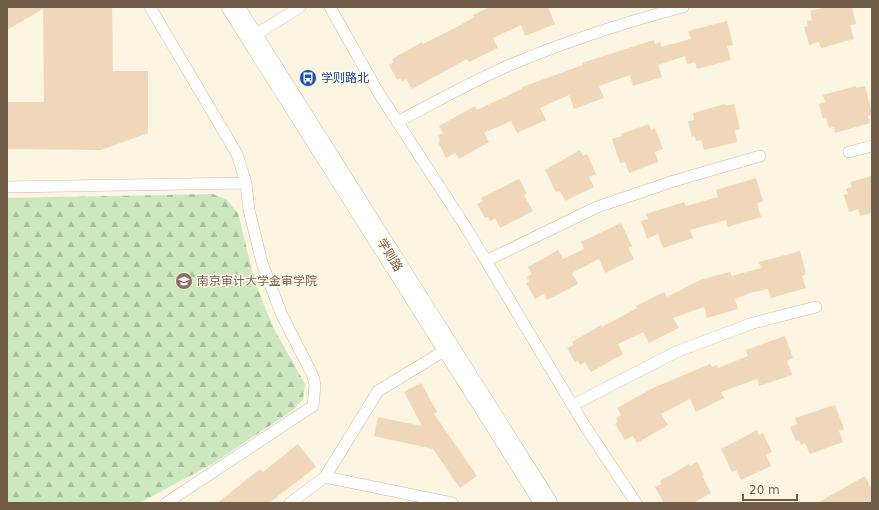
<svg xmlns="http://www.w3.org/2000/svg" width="879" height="510" viewBox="0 0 879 510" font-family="'DejaVu Sans','Noto Sans SC',sans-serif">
	<defs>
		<pattern id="forest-firs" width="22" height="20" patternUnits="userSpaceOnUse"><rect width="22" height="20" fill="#cce8c1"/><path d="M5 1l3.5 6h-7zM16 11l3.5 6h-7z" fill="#aabf9f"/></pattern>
	</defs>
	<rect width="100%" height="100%" fill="#fbf5e2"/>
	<path fill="url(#forest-firs)" d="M 213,194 L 227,200 L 238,213 L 253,274 L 262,300 L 274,329 L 305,384 L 303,399 L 293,410 L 214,463 L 139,503 L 7,503 L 7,198 Z"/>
	<path fill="#f0d7ba" d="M 7,7 L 112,7 L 113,71 L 148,71 L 148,133 L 101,150 L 7,149 L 7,102 L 44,102 L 43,9 L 7,30 Z
		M 490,7 L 548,7 L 555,24 L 525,36 L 521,25 L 493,38 L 498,48 L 469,62 L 467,59 L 412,89 L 406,79 L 402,82 L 400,78 L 397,80 L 389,65 L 394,62 L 392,59 L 422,42 L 423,44 L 457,27 L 474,17 L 473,15 Z
		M 826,7 L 852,7 L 856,24 L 850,25 L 854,39 L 821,48 L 819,42 L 809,45 L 804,27 L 808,26 L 807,21 L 812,20 L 810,11 Z
		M 727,21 L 733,45 L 727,46 L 731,60 L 697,69 L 695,62 L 687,64 L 685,56 L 658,65 L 662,77 L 633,86 L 630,75 L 599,86 L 604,98 L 574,109 L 569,95 L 540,108 L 546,120 L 517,133 L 511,121 L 484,133 L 489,142 L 459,159 L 455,153 L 446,158 L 438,142 L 440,141 L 438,136 L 443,133 L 439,126 L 475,106 L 477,110 L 522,89 L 522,87 L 583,65 L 583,63 L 591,60 L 654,40 L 655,44 L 660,42 L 661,47 L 691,39 L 688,31 Z
		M 856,86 L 856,88 L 865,86 L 872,113 L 872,115 L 868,116 L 870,123 L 835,133 L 834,127 L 829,128 L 826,118 L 823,119 L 819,104 L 825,102 L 823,95 Z
		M 725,104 L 726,106 L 734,104 L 740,129 L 735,130 L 737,142 L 704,150 L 701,140 L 696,141 L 695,136 L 692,137 L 688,121 L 694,120 L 693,113 Z
		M 649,124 L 651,130 L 655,128 L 663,149 L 655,152 L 658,162 L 629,173 L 625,162 L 620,163 L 612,139 L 622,136 L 621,134 Z
		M 580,150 L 583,156 L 587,154 L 596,174 L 589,177 L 594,187 L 565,201 L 560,191 L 556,192 L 545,170 Z
		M 872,176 L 872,213 L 860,216 L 858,209 L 849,212 L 844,195 L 848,194 L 846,189 L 852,187 L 850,182 Z
		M 756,178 L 763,201 L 757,203 L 761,217 L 728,227 L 726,220 L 690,230 L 693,238 L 663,248 L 658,234 L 647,239 L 641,221 L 648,219 L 646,214 L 684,202 L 686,206 L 718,197 L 716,190 Z
		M 519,179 L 527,193 L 524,195 L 533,211 L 500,228 L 495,218 L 490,221 L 488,217 L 485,218 L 477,204 L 483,201 L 481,198 Z
		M 621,223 L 632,246 L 628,248 L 634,259 L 605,273 L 599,259 L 572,273 L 578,284 L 547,300 L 544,294 L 535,299 L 526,283 L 529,282 L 527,277 L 532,274 L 528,267 L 558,250 L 563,259 L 584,249 L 581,242 Z
		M 800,251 L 806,274 L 802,276 L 806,288 L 771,298 L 768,289 L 750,293 L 735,299 L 738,309 L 707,318 L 704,307 L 673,318 L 679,328 L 649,343 L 643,332 L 618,344 L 623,354 L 591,372 L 585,362 L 580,365 L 578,361 L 575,362 L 567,348 L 574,345 L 572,342 L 601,325 L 602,327 L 637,308 L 636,306 L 664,292 L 667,297 L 700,280 L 730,272 L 732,276 L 761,268 L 759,262 Z
		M 785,336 L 793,358 L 787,361 L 792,375 L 759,386 L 757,379 L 721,392 L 724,398 L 696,412 L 690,399 L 661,414 L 668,425 L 637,443 L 633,436 L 625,440 L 615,424 L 618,422 L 616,418 L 621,415 L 617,408 L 653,388 L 710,364 L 712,367 L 717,365 L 718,368 L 748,356 L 746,350 Z
		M 421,383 L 437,412 L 434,414 L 477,476 L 460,488 L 433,449 L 374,436 L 378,417 L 422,426 L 404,392 Z
		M 835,405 L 844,429 L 839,431 L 843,442 L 810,454 L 805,443 L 801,445 L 799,440 L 796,441 L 790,427 L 797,424 L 795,418 Z
		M 757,430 L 759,435 L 763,433 L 772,452 L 766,455 L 771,466 L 741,480 L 736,470 L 732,472 L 721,449 Z
		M 298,444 L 316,467 L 269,503 L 217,503 L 260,469 L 263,472 Z
		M 697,462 L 704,475 L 702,476 L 711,493 L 693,503 L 664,503 L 655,487 L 661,484 L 660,481 L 689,464 L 690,466 Z
		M 865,476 L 872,490 L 872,503 L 817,503 Z"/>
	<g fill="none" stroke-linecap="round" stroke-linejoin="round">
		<g stroke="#ccbda9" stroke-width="12">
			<path id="service" d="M 150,7 L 237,154 L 246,183 L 249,210 L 262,263 L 281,313 L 313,376 L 315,385 L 313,406 L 166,503
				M 330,7 L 378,92 L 467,229 L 585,426 L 636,503
				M 252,37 L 300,7
				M 397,122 C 432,104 467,84 503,68 C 561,43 622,23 683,7
				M 849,152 L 872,146
				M 7,187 L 246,183
				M 486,261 L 597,207 L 674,181 L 760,156
				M 573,405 L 676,352 L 753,323 L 816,307
				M 325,477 L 378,391 L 449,348
				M 290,503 L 325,477 L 452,503"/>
		</g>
		<g stroke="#ccbda9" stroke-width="23">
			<path id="minor" d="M 233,7 L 546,503"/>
		</g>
		<use href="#service" stroke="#fff" stroke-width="11"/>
		<use href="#minor" stroke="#fff" stroke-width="22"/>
	</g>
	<defs>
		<g id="bus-disc" transform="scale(0.9)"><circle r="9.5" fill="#1a4fb4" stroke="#fef8e8"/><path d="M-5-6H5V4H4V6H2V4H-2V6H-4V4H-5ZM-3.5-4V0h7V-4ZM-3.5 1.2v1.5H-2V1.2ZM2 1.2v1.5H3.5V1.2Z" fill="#fff"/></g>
		<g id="university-disc" transform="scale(0.9)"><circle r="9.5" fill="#8d6e63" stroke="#fef8e8"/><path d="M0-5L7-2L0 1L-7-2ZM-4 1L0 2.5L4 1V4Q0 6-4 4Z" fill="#fff"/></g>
	</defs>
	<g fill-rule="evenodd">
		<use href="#bus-disc" x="308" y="78"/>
		<use href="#university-disc" x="184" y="281"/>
	</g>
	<g text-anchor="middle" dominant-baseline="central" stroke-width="3" stroke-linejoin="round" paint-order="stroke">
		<g font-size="12" fill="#164399" stroke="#fef8e8" text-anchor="start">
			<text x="321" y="78">学则路北</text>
		</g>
		<g font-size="12" fill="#725d49" stroke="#fef8e8">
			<text transform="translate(390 255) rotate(58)">学则路</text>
		</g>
		<g font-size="12" fill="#785e54" stroke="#fef8e8" text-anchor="start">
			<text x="197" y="281">南京审计大学金审学院</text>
		</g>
	</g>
	<rect width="879" height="510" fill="none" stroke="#725d49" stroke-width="16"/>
	<path d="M743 494v6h54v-6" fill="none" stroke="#725d49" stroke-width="2"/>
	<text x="749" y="494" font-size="12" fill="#725d49" stroke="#fef8e8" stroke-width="3" paint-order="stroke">20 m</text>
</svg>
